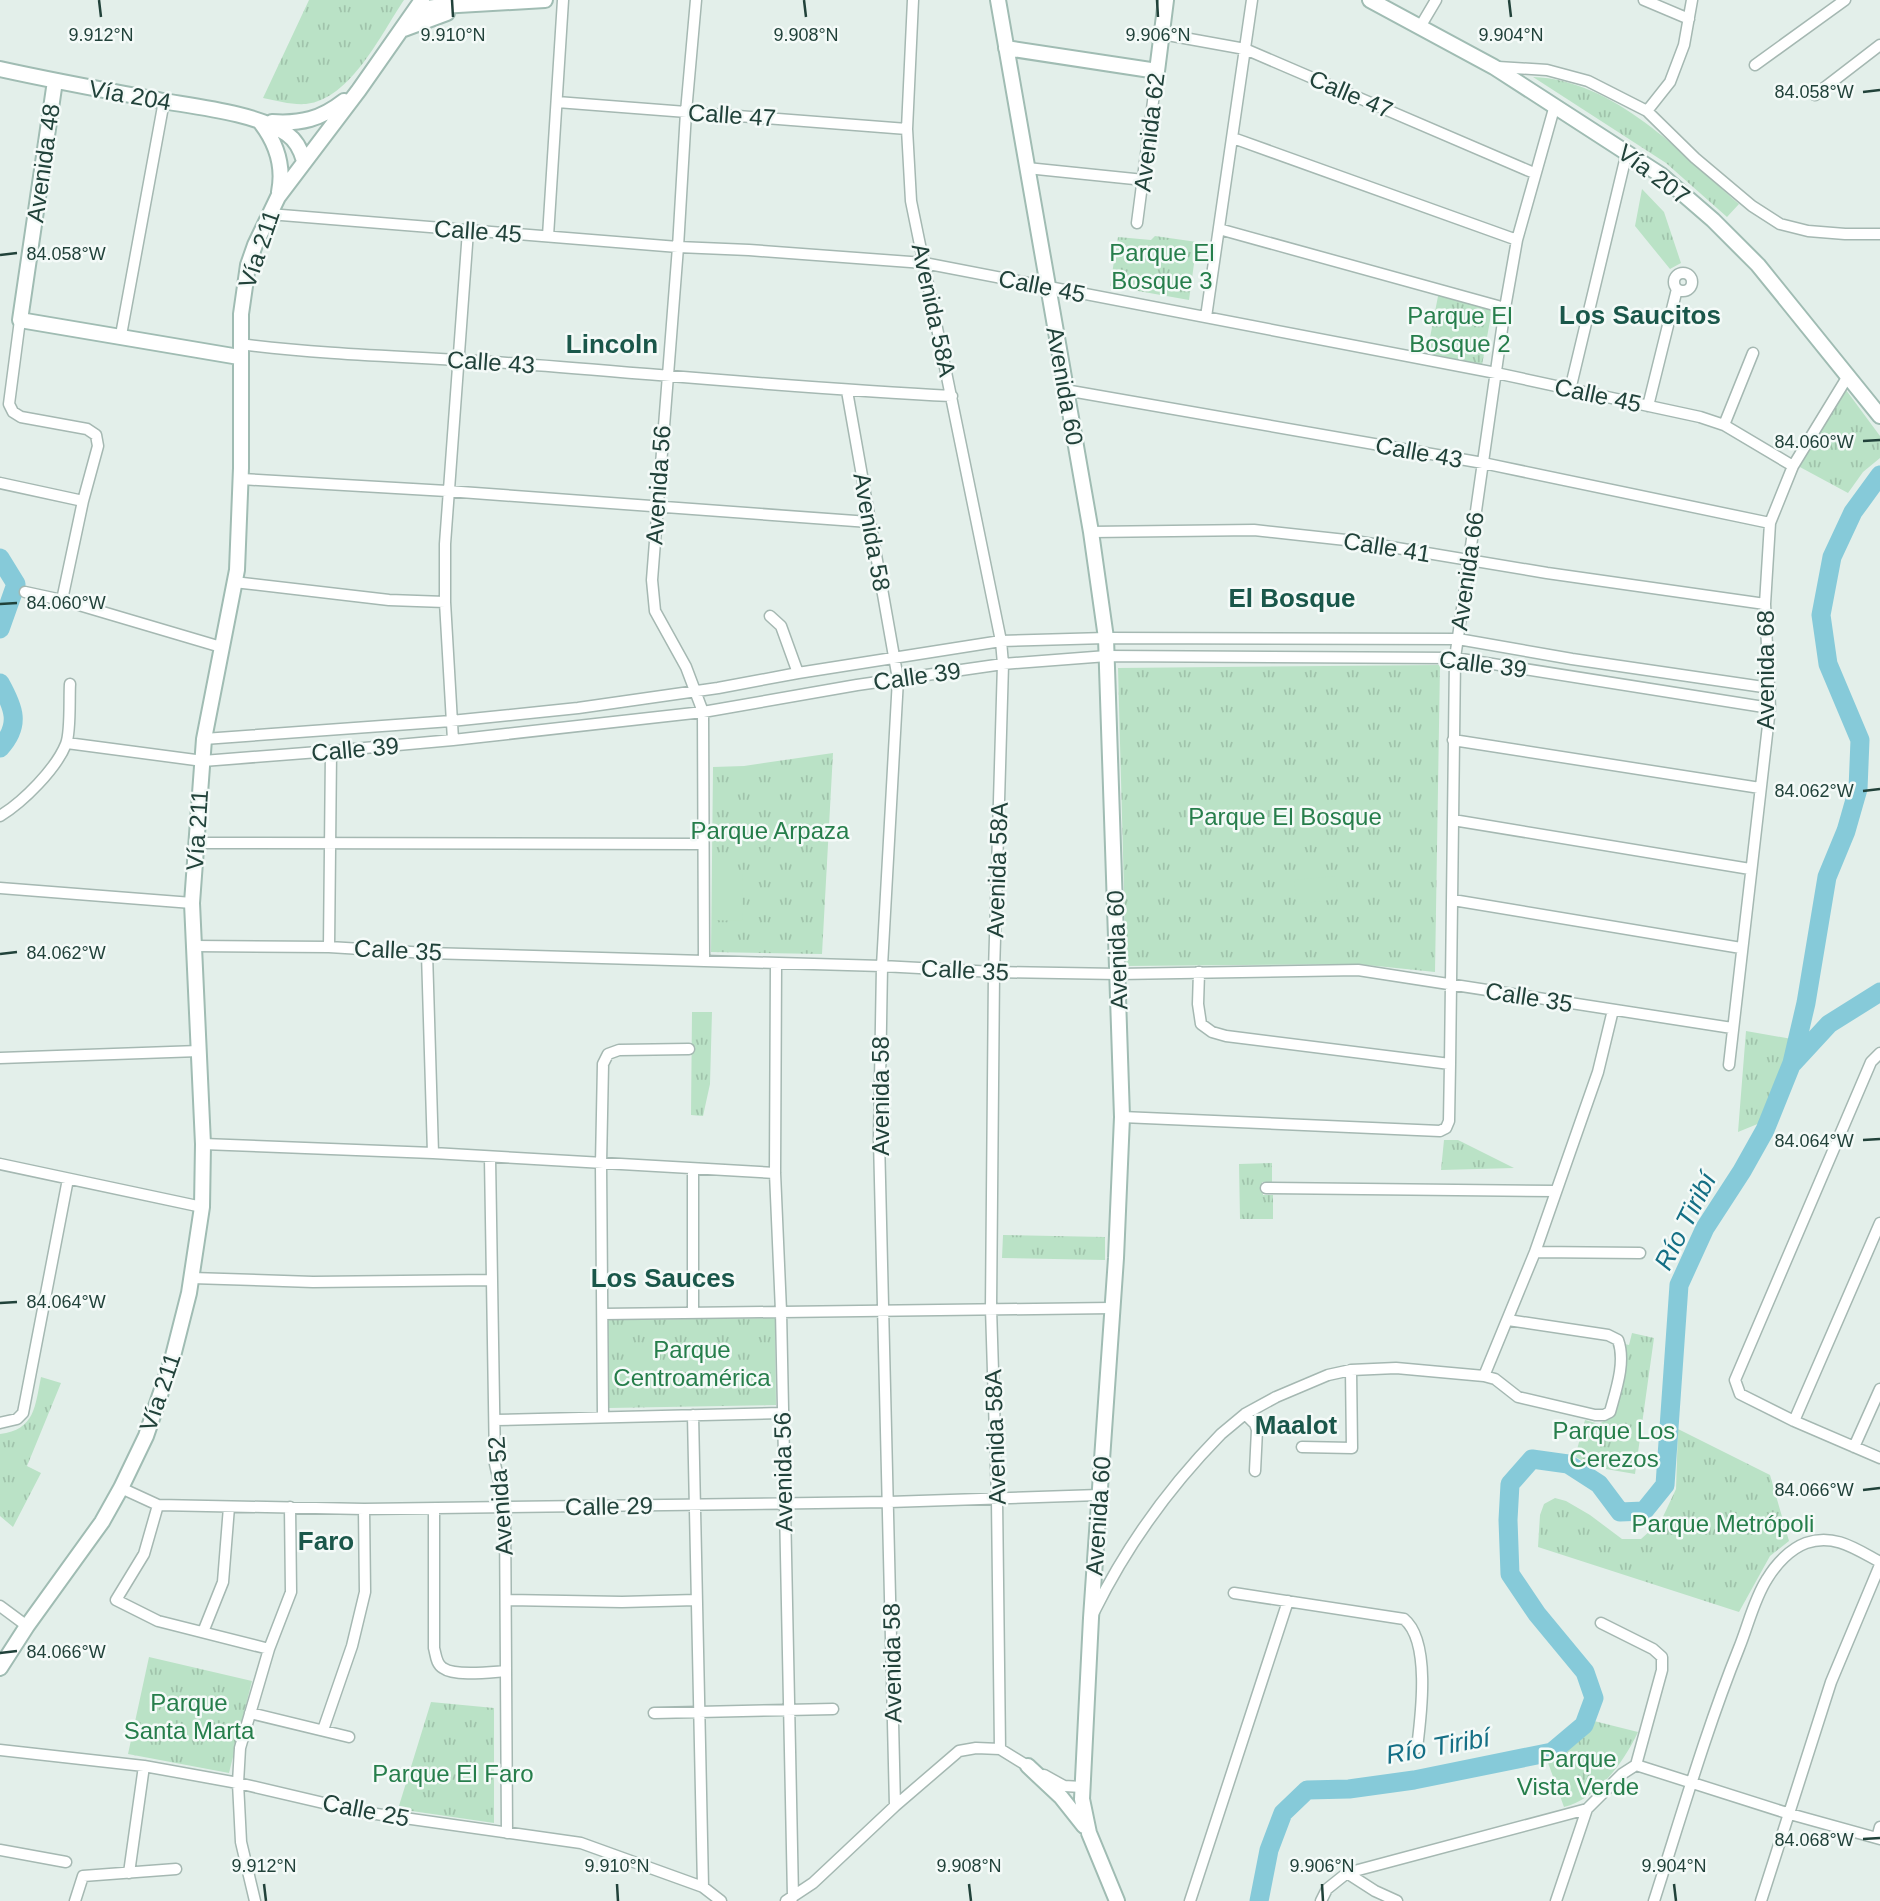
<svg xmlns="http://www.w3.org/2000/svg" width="1880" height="1901" viewBox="0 0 1880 1901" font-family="Helvetica,sans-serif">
	<defs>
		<pattern id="grass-tufts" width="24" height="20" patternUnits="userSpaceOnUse" patternTransform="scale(1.75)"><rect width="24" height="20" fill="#bae2c6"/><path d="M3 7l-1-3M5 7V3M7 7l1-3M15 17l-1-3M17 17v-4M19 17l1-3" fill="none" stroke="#a0c3ab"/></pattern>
	</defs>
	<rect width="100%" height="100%" fill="#e3efea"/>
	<path fill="url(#grass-tufts)" d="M 309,0 L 404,0 C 381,34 351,99 306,104 C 292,105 277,101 263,98 Z
		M 1533,77 C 1615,80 1681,153 1739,204 L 1727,217 L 1666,163 Z
		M 1642,189 L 1664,212 L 1681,263 L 1670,269 L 1635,226 Z
		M 1155,236 L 1197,242 L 1189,300 L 1110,286 L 1118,237 L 1151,240 Z
		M 1439,291 L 1493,304 L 1482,365 L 1427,353 Z
		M 1846,390 L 1880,436 L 1880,458 L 1863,472 L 1848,493 L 1798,466 Z
		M 1440,665 L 1435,972 L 1357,964 L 1126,966 L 1118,668 Z
		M 833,753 L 822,954 L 711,952 L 713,767 L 744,766 Z
		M 692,1012 L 712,1012 L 710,1084 L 703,1116 L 691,1115 Z
		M 1746,1031 L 1792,1039 L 1784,1069 L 1760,1123 L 1738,1132 Z
		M 1444,1140 L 1458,1140 L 1514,1168 L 1441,1170 Z
		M 1272,1163 L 1272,1182 L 1262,1182 L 1263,1195 L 1273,1195 L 1273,1219 L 1240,1219 L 1239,1164 Z
		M 1003,1235 L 1105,1237 L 1105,1260 L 1002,1258 Z
		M 775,1318 L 776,1405 L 609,1408 L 608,1320 Z
		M 1632,1333 L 1654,1338 L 1635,1474 L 1600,1468 L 1575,1457 L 1585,1420 L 1599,1424 L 1609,1418 L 1621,1349 L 1625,1344 L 1629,1345 Z
		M 41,1377 L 61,1383 L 27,1466 L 41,1473 L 13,1527 L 0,1516 L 0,1434 C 35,1430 35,1406 41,1377 Z
		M 1678,1429 L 1770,1475 L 1789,1541 L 1770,1556 L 1739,1612 L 1538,1547 L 1540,1515 L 1544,1504 L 1555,1498 L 1566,1501 L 1590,1515 L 1622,1539 L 1641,1539 L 1661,1521 L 1676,1489 Z
		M 149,1657 L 252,1681 L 229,1773 L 128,1754 Z
		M 431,1702 L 494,1708 L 494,1823 L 398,1809 Z
		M 1594,1721 L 1638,1732 C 1624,1762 1597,1799 1564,1807 L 1547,1760 C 1563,1755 1589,1737 1594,1721 Z"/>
	<path fill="#bae2c6" d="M 714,873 L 743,873 L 742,921 L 713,920 Z
		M 1336,876 L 1338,899 L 1297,904 L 1294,880 Z"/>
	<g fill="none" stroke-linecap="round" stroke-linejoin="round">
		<path stroke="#86cad9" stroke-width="19" d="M 0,558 L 16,584 L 0,629
			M 0,683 C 14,708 21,725 0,748
			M 1793,1063 L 1829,1024 L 1880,992
			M 1259,1901 L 1269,1850 L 1283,1813 L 1307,1790 L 1349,1789 L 1414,1780 L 1552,1752 L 1584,1725 L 1594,1698 L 1585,1672 L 1537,1614 L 1510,1574 L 1508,1520 L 1510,1484 L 1532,1459 L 1568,1464 L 1599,1484 L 1620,1512 L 1644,1511 L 1665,1485 L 1679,1285 L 1705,1228 L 1742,1171 L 1765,1130 L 1792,1063 L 1806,1003 L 1827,877 L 1846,831 L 1858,789 L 1860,740 L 1828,664 L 1821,615 L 1832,557 L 1853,512 L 1880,475"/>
		<g stroke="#a5b8b2" stroke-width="13">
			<path id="street" d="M 696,0 L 686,112 L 678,247 L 652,580 L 655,611 L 686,667 L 703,712 L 704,961
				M 913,0 L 907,129 L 911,201 L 1001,641 L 1003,664 L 994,972 L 991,1308 L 997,1499 L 1000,1749
				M 1644,0 L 1689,19
				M 1420,27 L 1436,0
				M 1162,34 L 1245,49 L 1534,173
				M 1755,65 L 1845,0
				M 1498,67 L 1547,70 L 1588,81 L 1647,111 L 1695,158 L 1752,206 L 1780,224 L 1808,231 L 1845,234 L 1880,234
				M 1815,95 L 1880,45
				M 557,102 L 907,129
				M 1647,111 L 1670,82 L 1684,45 L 1692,0
				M 1233,138 L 1517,240
				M 1027,168 L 1144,180
				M 269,214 L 678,247 L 749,250 L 924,263 L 1496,373 L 1700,417 L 1724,425 L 1793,466
				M 1137,223 L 1157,71
				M 1219,229 L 1505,308
				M 548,236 L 563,0
				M1674 282a9 9 0 1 1 18 0a9 9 0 1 1-18 0Z
				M 1206,317 L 1252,0
				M 20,320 L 9,404 L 13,412 L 21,417 L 87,429 L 96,435 L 98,446 L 83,501 L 62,600
				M 121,335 L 164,101
				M 240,344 C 333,356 428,357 522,364 C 665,375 808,389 952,396
				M 1065,390 L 1483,463 L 1770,523
				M 1570,390 L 1627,152
				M 847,391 L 898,679 L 882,966 L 879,1139 L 895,1806
				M 1648,406 L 1677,289
				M 1724,425 L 1753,353
				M 241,479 L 447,491 L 869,522
				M 0,483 L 83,501
				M 1091,532 L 1254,530 L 1355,541 L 1547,573 L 1765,604
				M 234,582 L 389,600 L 445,602
				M 25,592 L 62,600 L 221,647
				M 770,616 L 781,626 L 798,673
				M 204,739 L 451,721 L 578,708 L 718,688 L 798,673 L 1001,641 L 1106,638 L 1458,639 L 1572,659 L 1770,688
				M 453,740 L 445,602 L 445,544 L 468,231
				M 1453,740 L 1760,788
				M 67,743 L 203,761 L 331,751 L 453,740 L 703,712 L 857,685 L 1003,664 L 1107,656 L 1455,658 L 1770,708
				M 0,816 C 23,802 56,769 66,744 C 71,732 69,698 70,684
				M 1453,820 L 1750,869
				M 196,843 L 702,844
				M 0,888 L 192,903
				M 1453,900 L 1741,948
				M 193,946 L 329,947 L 427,953 L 882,966 L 994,972 L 1118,974 L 1358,970 L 1732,1028
				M 329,947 L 331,751
				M 427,953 L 433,1153
				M 776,964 L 775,1173 L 781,1311 L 793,1897
				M 1199,972 L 1198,1004 L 1201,1024 L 1212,1032 L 1226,1036 L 1450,1064
				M 1880,1053 L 1871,1062 L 1735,1380 L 1740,1394 L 1794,1421 L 1880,1458
				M 0,1058 L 199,1051
				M 1729,1065 L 1770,708 L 1765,604 L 1770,523 L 1793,466 L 1848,376
				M 1122,1117 L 1440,1131 L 1446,1128 L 1449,1121 L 1450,1064 L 1455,658 L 1505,308 L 1517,240 L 1555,105
				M 203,1144 L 433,1153 L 775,1173
				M 490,1158 L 495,1464 L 505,1508 L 507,1833
				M 0,1164 L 202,1207
				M 1266,1188 L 1555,1191
				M 1535,1252 L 1640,1253
				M 192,1278 L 313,1282 L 491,1280
				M 693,1312 L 693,1169
				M 603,1314 L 1112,1308
				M 1484,1376 L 1535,1252 L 1598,1072 L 1613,1010
				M 1245,1414 L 1255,1424 L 1257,1430 L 1255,1471
				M 693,1415 L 703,1887
				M 603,1416 L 601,1164 L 603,1064 L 608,1054 L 619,1050 L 689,1049
				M 495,1420 L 781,1413
				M 1794,1421 L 1880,1223
				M 0,1423 L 17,1419 L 23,1413 L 68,1179
				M 1302,1447 L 1352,1448 L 1351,1370
				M 1854,1447 L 1880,1389
				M 121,1488 L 158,1505 L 364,1509 L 889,1502 L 1099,1495
				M 158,1505 L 144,1554 L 116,1600 L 158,1621 L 269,1649
				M 434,1509 L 434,1648 C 436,1655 436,1664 443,1668 C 455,1677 491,1672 506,1671
				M 1234,1593 L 1404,1619 C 1431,1641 1421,1716 1417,1748
				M 506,1600 L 622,1602 L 696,1600
				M 0,1606 L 27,1626
				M 1094,1612 C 1126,1547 1171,1485 1221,1434 L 1245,1414 L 1276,1397 L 1328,1375 L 1351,1370 L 1396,1368 L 1484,1376 L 1495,1379 L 1518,1397 L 1595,1415 L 1604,1415 L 1610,1412 C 1616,1390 1626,1362 1618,1340 L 1608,1335 L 1508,1320
				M 203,1632 L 223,1582 L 229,1507
				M 250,1713 L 349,1737
				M 654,1713 L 833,1709
				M 323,1730 L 352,1646 L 365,1592 L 364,1509
				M 0,1750 L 144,1766 L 238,1783 L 362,1812 L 581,1843 L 703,1887 L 721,1901
				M 1636,1765 L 1790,1814 L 1880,1839
				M 1044,1775 L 1064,1786 L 1082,1787
				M 1877,1838 L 1880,1827
				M 0,1850 L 66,1862
				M 129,1873 L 144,1766
				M 1347,1873 L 1375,1891 L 1397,1901
				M 75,1901 L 83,1876 L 176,1869
				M 255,1901 L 241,1842 L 238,1783 L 240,1748 L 269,1649 L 291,1592 L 290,1507
				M 786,1901 L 813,1883 L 895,1806 L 959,1751 L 976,1748 L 1000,1749 L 1031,1768
				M 1190,1901 L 1288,1601
				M 1321,1901 L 1327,1889 L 1347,1873 L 1587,1809 L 1622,1774 L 1636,1765 L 1662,1670 L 1662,1657 L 1653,1649 L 1601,1623
				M 1556,1901 L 1587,1809
				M 1654,1901 C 1681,1817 1706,1730 1739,1648 C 1748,1626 1754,1599 1767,1579 C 1776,1564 1790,1549 1806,1543 C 1834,1533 1856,1549 1880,1562
				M 1761,1901 L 1831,1682 L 1880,1565"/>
		</g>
		<g stroke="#a0bcb3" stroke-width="18">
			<path id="secondary" d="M 998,0 L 1091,532 L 1106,638 L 1122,1117 L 1116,1258 L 1091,1618 L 1082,1799 L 1089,1833 L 1117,1901
				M 1370,0 L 1494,67 L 1661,175 L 1713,220 L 1758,265 L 1880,416
				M 415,10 L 441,6 L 545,0
				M 404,29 L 447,13
				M 1006,48 L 1157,71 L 1166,0
				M 0,69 C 54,81 109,91 163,101 C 198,107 259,114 287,134 C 297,141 301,150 304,161
				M 55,81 L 20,320 L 239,357
				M 272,122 C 301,124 321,119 344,101
				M 261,123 C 277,144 284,167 279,192
				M 0,1668 L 27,1626 L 102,1522 L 121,1488 L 146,1436 L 172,1360 L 189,1293 L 202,1207 L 203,1144 L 192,903 L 204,739 L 237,570 L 241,468 L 241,314 L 248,265 L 255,245 L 278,197 L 359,90 L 422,0
				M 1028,1766 L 1061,1797 L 1084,1826"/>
		</g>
		<use href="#street" stroke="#fff" stroke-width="10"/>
		<use href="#secondary" stroke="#fff" stroke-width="14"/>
	</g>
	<path fill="none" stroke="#21423a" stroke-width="2.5" d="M 99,0 L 101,17M 452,0 L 453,17M 804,0 L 806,17M 1157,0 L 1158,17M 1509,0 L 1511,17M 1863,92 L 1880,90M 0,255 L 17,253M 1863,441 L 1880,440M 0,604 L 17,603M 1863,791 L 1880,789M 0,954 L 17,952M 1863,1140 L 1880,1139M 0,1303 L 17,1302M 1863,1490 L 1880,1488M 0,1653 L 17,1651M 1863,1839 L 1880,1838M 264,1884 L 266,1901M 617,1884 L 618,1901M 969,1884 L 971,1901M 1322,1884 L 1323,1901M 1674,1884 L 1676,1901"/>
	<g text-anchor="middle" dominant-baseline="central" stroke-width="5" stroke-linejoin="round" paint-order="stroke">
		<g font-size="24" fill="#21423a" stroke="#f4faf8">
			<text transform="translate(1351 94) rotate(23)">Calle 47</text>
			<text transform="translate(130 95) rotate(10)">Vía 204</text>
			<text transform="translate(732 115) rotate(4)">Calle 47</text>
			<text transform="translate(1149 132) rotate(-83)">Avenida 62</text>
			<text transform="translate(43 163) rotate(-82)">Avenida 48</text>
			<text transform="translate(1654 174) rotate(37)">Vía 207</text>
			<text transform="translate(478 231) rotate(4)">Calle 45</text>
			<text transform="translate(259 249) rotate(-71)">Vía 211</text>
			<text transform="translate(1042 286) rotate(11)">Calle 45</text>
			<text transform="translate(934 310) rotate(78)">Avenida 58A</text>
			<text transform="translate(491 362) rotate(4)">Calle 43</text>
			<text transform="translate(1065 386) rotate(80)">Avenida 60</text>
			<text transform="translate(1598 395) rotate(12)">Calle 45</text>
			<text transform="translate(1419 452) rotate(10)">Calle 43</text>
			<text transform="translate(658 485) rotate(-86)">Avenida 56</text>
			<text transform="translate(872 532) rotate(80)">Avenida 58</text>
			<text transform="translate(1387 547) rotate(9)">Calle 41</text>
			<text transform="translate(1467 571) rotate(-82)">Avenida 66</text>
			<text transform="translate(1483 664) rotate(7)">Calle 39</text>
			<text transform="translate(1765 670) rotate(-90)">Avenida 68</text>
			<text transform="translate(917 676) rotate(-8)">Calle 39</text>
			<text transform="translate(355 749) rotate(-5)">Calle 39</text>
			<text transform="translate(197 830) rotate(-86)">Vía 211</text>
			<text transform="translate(997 870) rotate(-88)">Avenida 58A</text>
			<text transform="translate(398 950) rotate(3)">Calle 35</text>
			<text transform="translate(1117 950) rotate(-92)">Avenida 60</text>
			<text transform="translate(965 970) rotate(3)">Calle 35</text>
			<text transform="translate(1529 997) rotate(9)">Calle 35</text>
			<text transform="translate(880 1096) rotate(-90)">Avenida 58</text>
			<text transform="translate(160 1392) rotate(-71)">Vía 211</text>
			<text transform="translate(995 1437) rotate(-92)">Avenida 58A</text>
			<text transform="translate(783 1472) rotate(-91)">Avenida 56</text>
			<text transform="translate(500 1496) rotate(-94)">Avenida 52</text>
			<text transform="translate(609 1506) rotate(-1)">Calle 29</text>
			<text transform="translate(1098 1516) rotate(-86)">Avenida 60</text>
			<text transform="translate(892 1663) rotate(-91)">Avenida 58</text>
			<text transform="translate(366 1810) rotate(11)">Calle 25</text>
		</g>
		<g font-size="24" fill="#267e4b" stroke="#f4faf8">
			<text x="1162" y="252">Parque El<tspan x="1162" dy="28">Bosque 3</tspan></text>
			<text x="1460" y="315">Parque El<tspan x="1460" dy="28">Bosque 2</tspan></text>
			<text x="1285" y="816">Parque El Bosque</text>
			<text x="770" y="830">Parque Arpaza</text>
			<text x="692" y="1349">Parque<tspan x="692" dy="28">Centroamérica</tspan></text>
			<text x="1614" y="1430">Parque Los<tspan x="1614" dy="28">Cerezos</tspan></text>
			<text x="1723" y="1523">Parque Metrópoli</text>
			<text x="189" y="1702">Parque<tspan x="189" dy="28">Santa Marta</tspan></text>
			<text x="1578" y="1758">Parque<tspan x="1578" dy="28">Vista Verde</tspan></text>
			<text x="453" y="1773">Parque El Faro</text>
		</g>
		<g font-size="26" font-weight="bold" fill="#1a574a" stroke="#f4faf8">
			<text x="1640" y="315">Los Saucitos</text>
			<text x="612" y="344">Lincoln</text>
			<text x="1292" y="598">El Bosque</text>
			<text x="663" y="1278">Los Sauces</text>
			<text x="1296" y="1425">Maalot</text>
			<text x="326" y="1541">Faro</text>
		</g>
		<g font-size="26" font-style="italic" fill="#146f85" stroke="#f4faf8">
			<text transform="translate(1685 1221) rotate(-63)">Río Tiribí</text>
			<text transform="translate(1438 1746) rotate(-10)">Río Tiribí</text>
		</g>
	</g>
	<g font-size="18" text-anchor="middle" fill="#21423a" stroke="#f4faf8" stroke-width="5" stroke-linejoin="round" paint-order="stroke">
		<text x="101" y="41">9.912°N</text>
		<text x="453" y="41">9.910°N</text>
		<text x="806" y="41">9.908°N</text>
		<text x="1158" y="41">9.906°N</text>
		<text x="1511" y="41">9.904°N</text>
		<text x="1814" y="98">84.058°W</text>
		<text x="66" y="260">84.058°W</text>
		<text x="1814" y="448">84.060°W</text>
		<text x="66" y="609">84.060°W</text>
		<text x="1814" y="797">84.062°W</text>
		<text x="66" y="959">84.062°W</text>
		<text x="1814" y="1147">84.064°W</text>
		<text x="66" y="1308">84.064°W</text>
		<text x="1814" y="1496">84.066°W</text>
		<text x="66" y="1658">84.066°W</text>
		<text x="1814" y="1846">84.068°W</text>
		<text x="264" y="1872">9.912°N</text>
		<text x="617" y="1872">9.910°N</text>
		<text x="969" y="1872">9.908°N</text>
		<text x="1322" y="1872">9.906°N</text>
		<text x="1674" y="1872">9.904°N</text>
	</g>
</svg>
